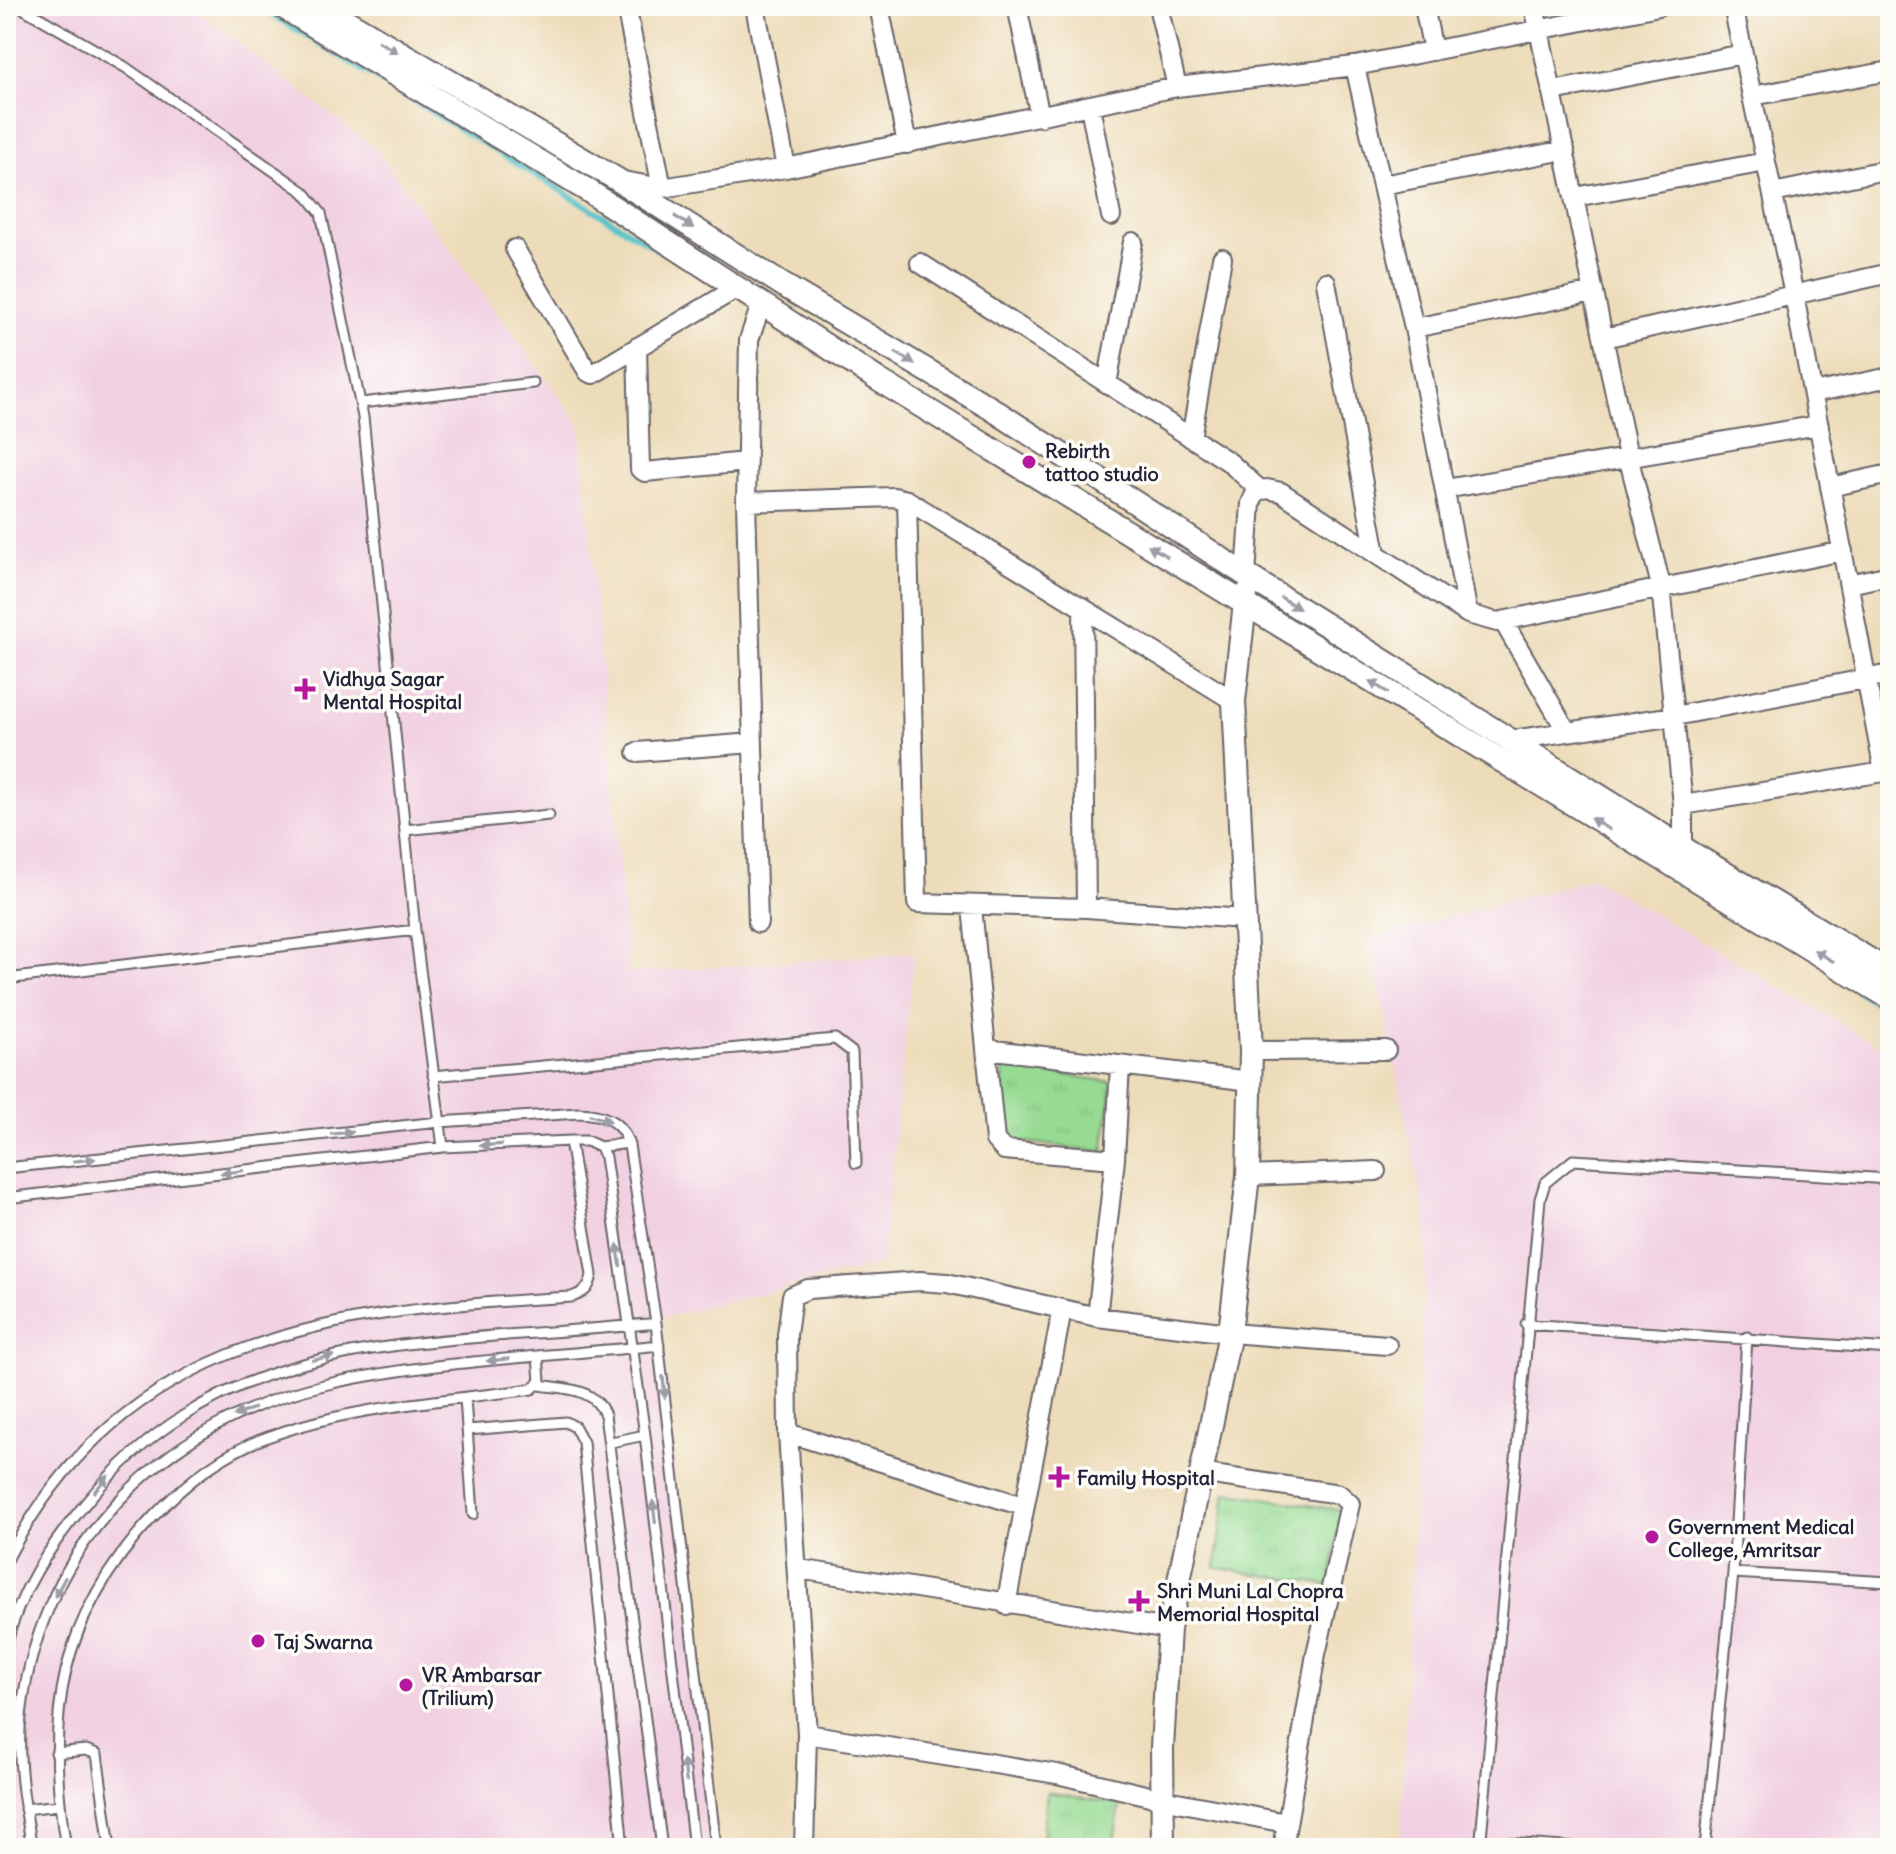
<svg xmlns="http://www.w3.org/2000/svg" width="1896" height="1854" viewBox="0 0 1896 1854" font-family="Delius,sans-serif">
	<defs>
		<pattern id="park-tufts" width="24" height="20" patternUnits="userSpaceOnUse" patternTransform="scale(2)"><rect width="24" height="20" fill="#97db93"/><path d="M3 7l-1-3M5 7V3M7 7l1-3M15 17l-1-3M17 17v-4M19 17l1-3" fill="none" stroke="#82bc80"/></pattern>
	</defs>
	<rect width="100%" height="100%" fill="#fdfcf7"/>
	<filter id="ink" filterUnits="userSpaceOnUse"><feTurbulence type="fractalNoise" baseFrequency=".0125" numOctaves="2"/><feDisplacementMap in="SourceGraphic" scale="16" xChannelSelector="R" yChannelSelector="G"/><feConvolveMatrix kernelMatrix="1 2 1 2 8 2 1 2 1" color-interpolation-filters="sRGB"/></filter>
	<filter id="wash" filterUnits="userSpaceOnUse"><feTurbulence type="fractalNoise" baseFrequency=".006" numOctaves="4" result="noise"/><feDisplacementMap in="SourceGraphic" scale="32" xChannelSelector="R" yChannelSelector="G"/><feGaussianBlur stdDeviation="1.8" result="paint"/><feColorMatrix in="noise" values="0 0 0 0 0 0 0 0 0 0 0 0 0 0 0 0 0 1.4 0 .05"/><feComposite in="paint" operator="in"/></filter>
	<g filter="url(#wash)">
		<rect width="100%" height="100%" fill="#eddcb9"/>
		<path fill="#f1d0e2" d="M 6,6 L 190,6 L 376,149 L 580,425 L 629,973 L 914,953 L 882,1264 L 661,1318 L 710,1848 L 6,1848 Z
			M 1593,878 L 1890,1053 L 1890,1848 L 1400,1848 L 1427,1225 L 1370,939 Z"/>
		<path fill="url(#park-tufts)" stroke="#5c7e67" stroke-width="2" d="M 1003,1066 L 1113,1082 L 1103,1152 L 1002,1139 Z
			M 1226,1492 L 1341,1510 L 1330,1585 L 1216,1568 Z
			M 1047,1792 L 1120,1804 L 1113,1848 L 1041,1848 Z"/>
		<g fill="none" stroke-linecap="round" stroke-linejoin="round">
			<path stroke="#55c3ca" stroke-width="6" d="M 258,6 L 659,250
				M 1856,990 L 1890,1011"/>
		</g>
	</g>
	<g filter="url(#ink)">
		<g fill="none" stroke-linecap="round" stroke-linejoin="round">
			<g stroke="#696367" stroke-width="13">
				<path id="service" d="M 19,6 L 125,67 L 304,192 L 321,213 L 363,417 L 415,930 L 443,1147
					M 361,403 L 533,383
					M 405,830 L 549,815
					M 6,979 L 415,930
					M 433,1076 L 835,1039 L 852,1052 L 856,1163
					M 600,1147 L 628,1143
					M 6,1168 L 439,1122 L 579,1113 C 603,1114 621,1120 629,1145 L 656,1323 L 716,1848
					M 6,1198 L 443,1147 L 570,1141 L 587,1141 L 600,1147 L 605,1157 L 645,1435 L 694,1848
					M 1526,1324 L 1890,1349
					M 539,1385 C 565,1389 594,1387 605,1415 L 662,1848
					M 465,1398 L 473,1514
					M 468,1430 L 566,1422 L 575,1427 L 583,1442 L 623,1848
					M 611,1442 L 645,1435
					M 6,1562 C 124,1331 340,1310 572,1297 C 585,1292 589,1289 592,1275 L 570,1141
					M 1733,1573 L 1890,1582
					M 6,1646 C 19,1591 50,1546 85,1504 C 235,1320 445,1347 656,1323
					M 56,1753 L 86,1750 L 97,1754 L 110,1848
					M 25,1809 L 59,1805
					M 1481,1841 L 1577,1848
					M 32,1848 C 25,1808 18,1768 20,1728 C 33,1552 159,1422 328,1384 C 436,1360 550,1357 659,1345
					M 66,1848 C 44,1716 59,1618 152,1518 C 184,1484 221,1454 265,1438 C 348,1406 444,1401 532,1389 L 540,1381 L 538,1356
					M 1480,1848 L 1540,1199 L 1545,1183 L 1573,1160 L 1890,1179
					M 1705,1848 L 1733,1573 L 1747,1337"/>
			</g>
			<g stroke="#696367" stroke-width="22">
				<path id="minor" d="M 626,6 L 662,188
					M 755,6 L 786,168
					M 879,6 L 907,144
					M 1017,6 L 1040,117
					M 1158,6 L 1177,87
					M 1424,6 L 1433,51
					M 1534,6 L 1628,456 L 1661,586 L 1683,805 L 1683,848
					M 1733,6 L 1794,295 L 1884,772
					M 1355,66 L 1414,328 L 1468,614
					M 1553,91 L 1743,54
					M 1752,96 L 1890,71
					M 1090,106 L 1111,216
					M 623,181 L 662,188 L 786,168 L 1177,87 L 1355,66 L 1659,6
					M 1382,185 L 1565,150
					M 1773,193 L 1890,169
					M 1575,197 L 1766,162
					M 515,249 L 588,372 L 593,374 L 737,288
					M 920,263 L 1229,462 L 1260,490
					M 1326,282 L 1376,554
					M 1414,328 L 1594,292
					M 1604,338 L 1890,273
					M 637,347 L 640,469 L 645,472 L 746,462
					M 1107,384 L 1133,242
					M 1813,393 L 1890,377
					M 1191,438 L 1222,258
					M 1830,487 L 1890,474
					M 1445,489 L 1819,425
					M 907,500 L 917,903 L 1086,908 L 1244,919
					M 746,502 L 894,497 L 907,500 L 1234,701
					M 1246,575 L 1251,503 L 1256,492 L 1267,489 L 1281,492 L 1468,614 L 1497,622 L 1843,551
					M 1849,584 L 1890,575
					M 1083,607 L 1086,908
					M 1503,621 L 1566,730
					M 1512,740 L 1675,716 L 1890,674
					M 637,752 L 753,743
					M 1683,805 L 1890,771
					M 972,907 L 995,1140 L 1004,1150 L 1115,1159
					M 758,923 L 746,502 L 749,340 L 761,305
					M 986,1049 L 1251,1081
					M 1251,1051 L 1386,1050
					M 1248,1176 L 1376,1171
					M 1097,1317 L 1115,1159 L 1120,1065
					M 788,1433 L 1023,1506
					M 1200,1473 L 1339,1494 L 1350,1504 L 1316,1654 L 1283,1848
					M 799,1569 L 1169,1629
					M 1006,1605 L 1062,1310
					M 807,1734 L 1057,1774 L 1162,1799 L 1286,1823
					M 804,1848 L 807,1734 L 788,1433 L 787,1335 L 792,1296 L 808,1289 L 920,1281 L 947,1283 L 1097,1317 L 1230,1333 L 1387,1345"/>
			</g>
			<g stroke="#696367" stroke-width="26">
				<path id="tertiary" d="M 281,6 L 587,190 L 877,379 L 1890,998
					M 321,6 L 618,180 L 783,285 L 992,409 L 1246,575 L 1683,848 L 1890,972
					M 1163,1848 L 1162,1748 L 1169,1629 L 1230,1333 L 1248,1176 L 1251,1051 L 1234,701 L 1246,594"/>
			</g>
			<use href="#service" stroke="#fff" stroke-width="9"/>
			<use href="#minor" stroke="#fff" stroke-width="18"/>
			<use href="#tertiary" stroke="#fff" stroke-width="22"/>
		</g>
		<defs><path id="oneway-solid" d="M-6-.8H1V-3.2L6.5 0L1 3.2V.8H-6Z" transform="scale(2)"/></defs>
		<g fill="#9c9ca7">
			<use href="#oneway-solid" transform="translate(388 47) rotate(30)"/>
			<use href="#oneway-solid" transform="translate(684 222) rotate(32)"/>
			<use href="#oneway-solid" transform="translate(905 358) rotate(31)"/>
			<use href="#oneway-solid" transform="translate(1158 551) rotate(-149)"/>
			<use href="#oneway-solid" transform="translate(1290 603) rotate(32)"/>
			<use href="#oneway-solid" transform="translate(1379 687) rotate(-148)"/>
			<use href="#oneway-solid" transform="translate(1600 824) rotate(-148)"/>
			<use href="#oneway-solid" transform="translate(1824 956) rotate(-149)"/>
			<use href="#oneway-solid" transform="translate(600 1118) rotate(17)"/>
			<use href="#oneway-solid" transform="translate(342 1133) rotate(-6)"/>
			<use href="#oneway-solid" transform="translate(491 1145) rotate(177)"/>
			<use href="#oneway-solid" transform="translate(84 1160) rotate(-6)"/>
			<use href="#oneway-solid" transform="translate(232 1172) rotate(173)"/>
			<use href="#oneway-solid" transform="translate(619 1255) rotate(-98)"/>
			<use href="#oneway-solid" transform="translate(323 1358) rotate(-13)"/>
			<use href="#oneway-solid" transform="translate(498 1360) rotate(174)"/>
			<use href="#oneway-solid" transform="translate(664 1387) rotate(84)"/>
			<use href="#oneway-solid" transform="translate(244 1412) rotate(159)"/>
			<use href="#oneway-solid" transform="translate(101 1484) rotate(-49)"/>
			<use href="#oneway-solid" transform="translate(654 1512) rotate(-97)"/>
			<use href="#oneway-solid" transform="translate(60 1587) rotate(118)"/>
			<use href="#oneway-solid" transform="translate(685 1771) rotate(-97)"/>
		</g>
	</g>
	<g fill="#b5179e" stroke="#fdfcf7" stroke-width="3">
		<circle cx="1029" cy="462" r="8"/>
		<path d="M301 677h8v8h8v8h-8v8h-8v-8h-8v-8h8z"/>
		<path d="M1055 1465h8v8h8v8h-8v8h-8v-8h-8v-8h8z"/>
		<circle cx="1652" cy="1537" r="8"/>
		<path d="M1135 1589h8v8h8v8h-8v8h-8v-8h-8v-8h8z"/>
		<circle cx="258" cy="1641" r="8"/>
		<circle cx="406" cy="1685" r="8"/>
	</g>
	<g text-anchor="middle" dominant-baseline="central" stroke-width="7" stroke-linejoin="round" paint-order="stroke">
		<g font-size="20" font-weight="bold" fill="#22223b" stroke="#fdfcf7" text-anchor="start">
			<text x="1045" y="450">Rebirth<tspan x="1045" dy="23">tattoo studio</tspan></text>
			<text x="323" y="678">Vidhya Sagar<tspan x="323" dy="23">Mental Hospital</tspan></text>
			<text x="1077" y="1477">Family Hospital</text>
			<text x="1668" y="1526">Government Medical<tspan x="1668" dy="23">College, Amritsar</tspan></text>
			<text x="1157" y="1590">Shri Muni Lal Chopra<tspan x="1157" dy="23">Memorial Hospital</tspan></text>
			<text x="274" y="1641">Taj Swarna</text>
			<text x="422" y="1674">VR Ambarsar<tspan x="422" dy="23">(Trilium)</tspan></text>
		</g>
	</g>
	<rect width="1896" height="1854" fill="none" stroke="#fdfcf7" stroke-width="32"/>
</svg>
